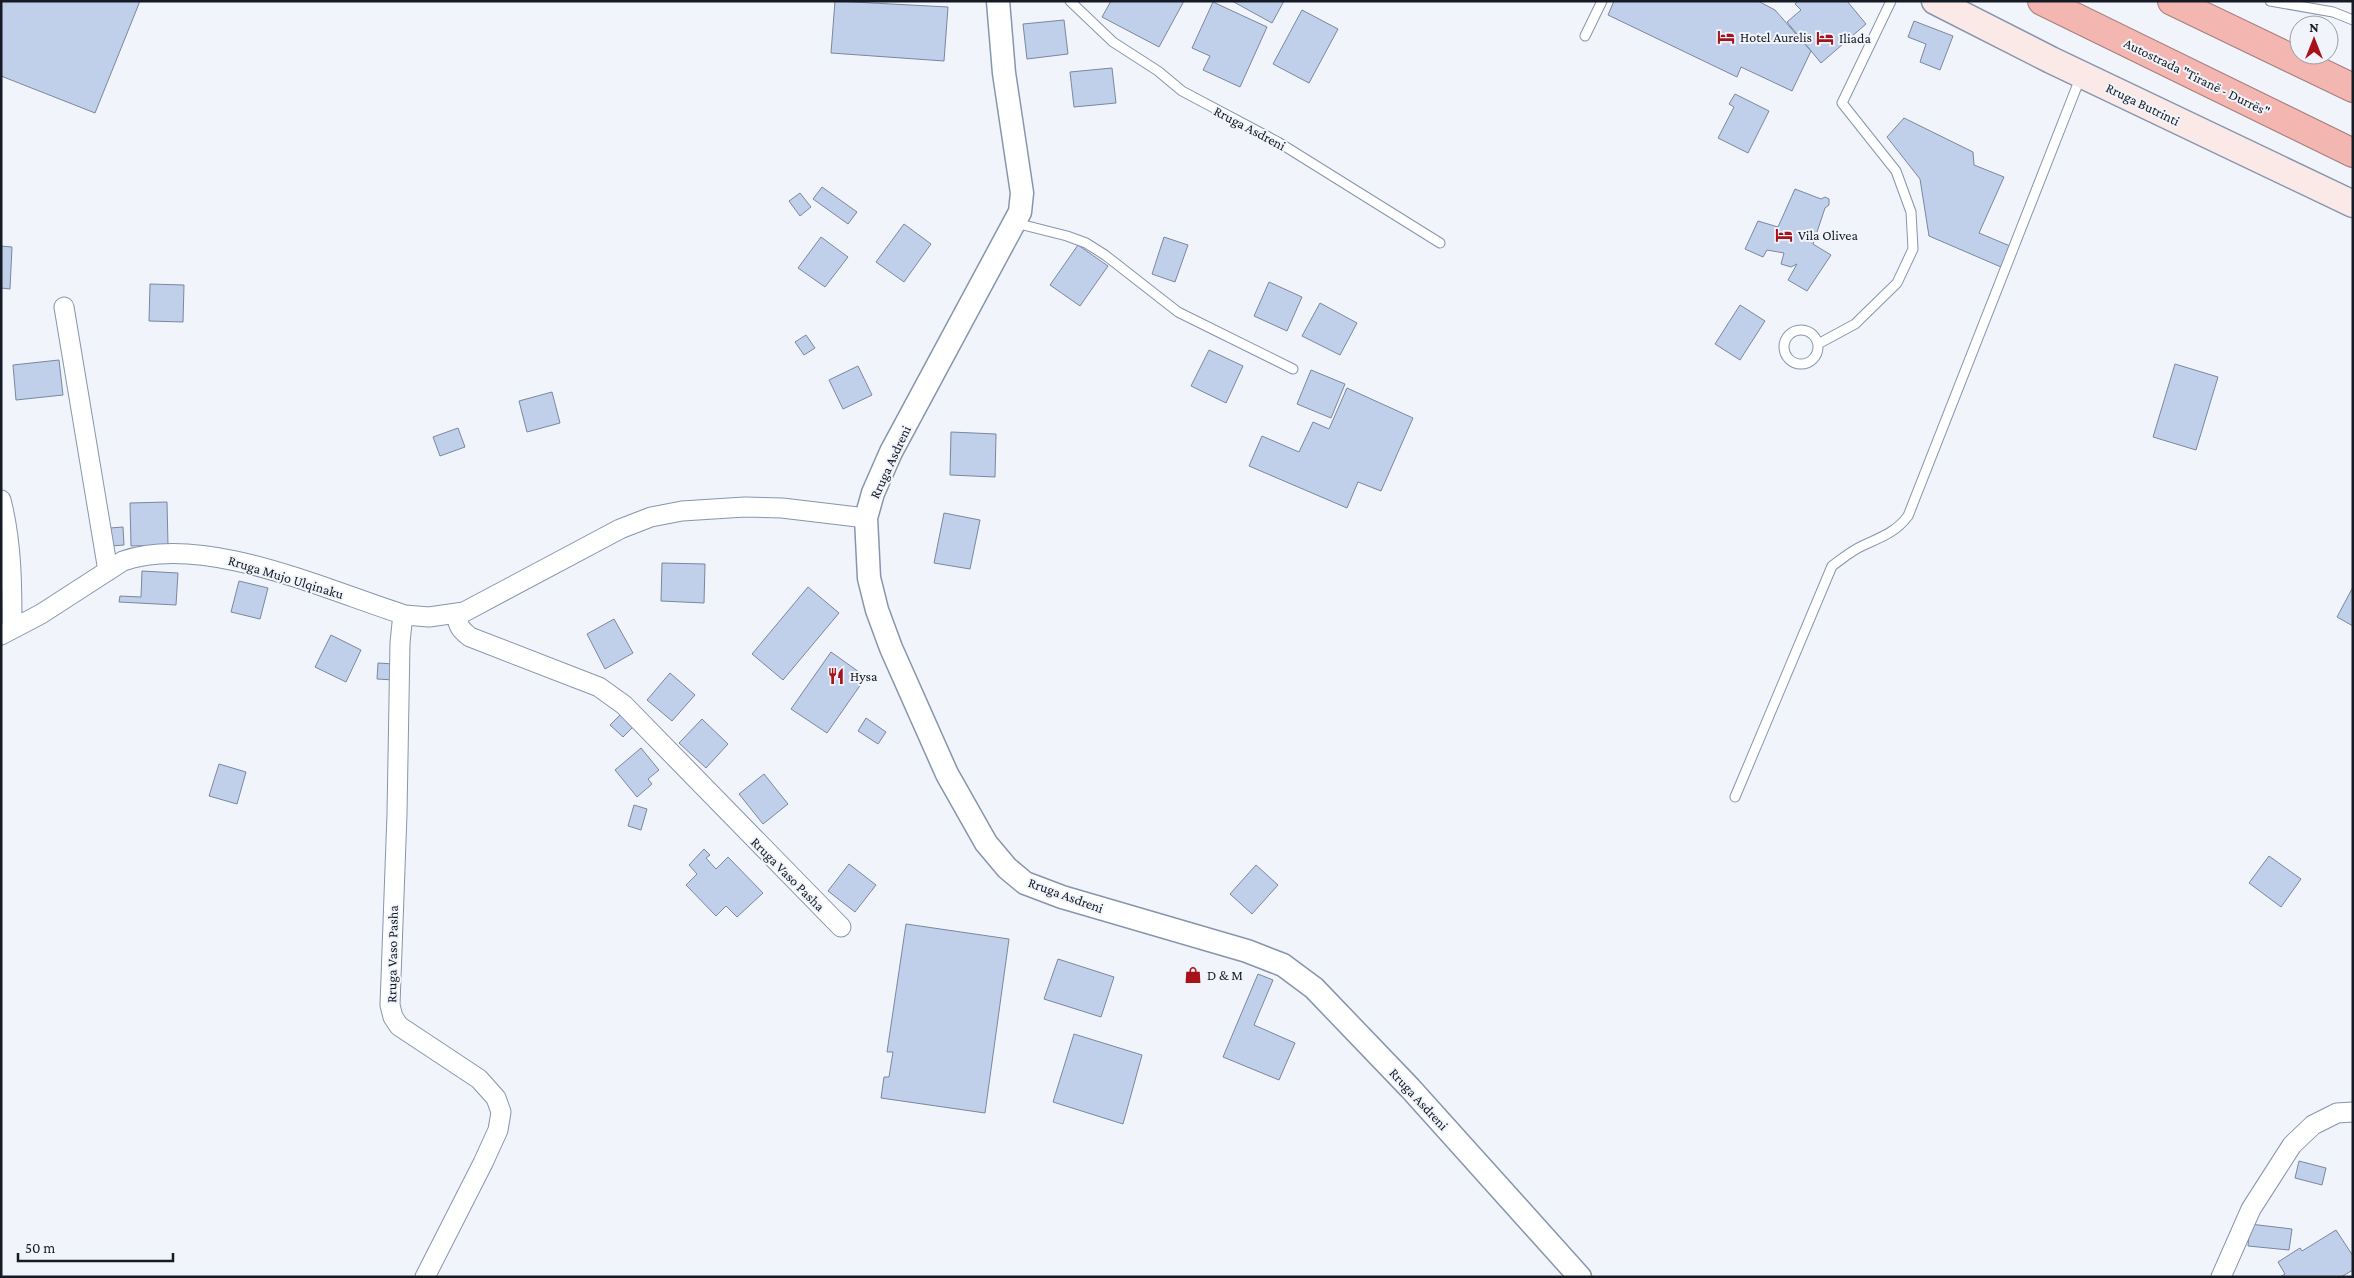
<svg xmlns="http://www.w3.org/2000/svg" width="2354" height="1278" viewBox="0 0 2354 1278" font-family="'Crimson Pro',serif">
	<rect width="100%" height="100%" fill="#f1f4fa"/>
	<path fill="#c0cfea" stroke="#7987a0" d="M 1,1 L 140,1 L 95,113 L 1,76 Z
		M 835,1 L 948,7 L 944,61 L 831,53 Z
		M 1111,1 L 1184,1 L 1159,47 L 1102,17 Z
		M 1232,1 L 1284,1 L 1272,23 Z
		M 1614,1 L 1758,1 L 1775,10 L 1811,51 L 1792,91 L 1741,67 L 1737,77 L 1608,15 Z
		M 1798,1 L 1847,1 L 1866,24 L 1821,63 L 1787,22 L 1801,10 L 1795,4 Z
		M 1213,2 L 1267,27 L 1240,87 L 1203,70 L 1210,56 L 1192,48 Z
		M 1302,10 L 1338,29 L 1309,83 L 1273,64 Z
		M 1064,20 L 1068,54 L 1027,59 L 1023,24 Z
		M 1914,21 L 1953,36 L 1940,70 L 1920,62 L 1926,44 L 1908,37 Z
		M 1112,68 L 1116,103 L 1074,107 L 1070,72 Z
		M 1735,94 L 1769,111 L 1748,153 L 1718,138 L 1734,107 L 1729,104 Z
		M 1904,118 L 1973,152 L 1974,165 L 2004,177 L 1979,233 L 2010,246 L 2001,267 L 1929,236 L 1920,179 L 1887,137 Z
		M 822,187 L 857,212 L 848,224 L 813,199 Z
		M 1795,189 L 1821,199 L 1825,197 L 1829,199 L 1829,205 L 1825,208 L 1813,244 L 1831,255 L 1807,291 L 1788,280 L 1797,264 L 1791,267 L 1781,264 L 1784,253 L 1767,250 L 1763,257 L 1745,249 L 1758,221 L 1778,227 Z
		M 800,193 L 811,207 L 800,216 L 789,201 Z
		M 904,224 L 931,244 L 904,282 L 876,262 Z
		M 821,237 L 848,257 L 825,287 L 798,268 Z
		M 1164,237 L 1188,245 L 1175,282 L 1152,274 Z
		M 1078,245 L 1108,266 L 1080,306 L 1050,285 Z
		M 1,246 L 12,247 L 10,289 L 1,288 Z
		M 1269,282 L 1302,297 L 1287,331 L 1254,316 Z
		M 150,284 L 184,285 L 183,322 L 149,321 Z
		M 1320,303 L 1357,323 L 1340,355 L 1302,336 Z
		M 1740,305 L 1765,321 L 1740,360 L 1715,344 Z
		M 806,335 L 815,348 L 804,355 L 795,342 Z
		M 1209,350 L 1243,366 L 1226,403 L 1191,386 Z
		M 59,360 L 63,395 L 16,400 L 13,365 Z
		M 2175,364 L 2218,377 L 2196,450 L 2153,437 Z
		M 858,366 L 872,395 L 843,409 L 829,380 Z
		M 1311,370 L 1345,384 L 1331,418 L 1297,404 Z
		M 1347,388 L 1413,418 L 1381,491 L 1358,482 L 1347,508 L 1249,466 L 1262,436 L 1299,452 L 1313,422 L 1329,429 Z
		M 552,392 L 560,423 L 527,432 L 519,401 Z
		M 458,428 L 465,447 L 440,456 L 433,437 Z
		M 951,432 L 996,434 L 995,477 L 950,475 Z
		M 167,502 L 168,545 L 131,546 L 130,503 Z
		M 944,513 L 980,520 L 970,569 L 934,563 Z
		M 123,527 L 124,545 L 111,546 L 110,528 Z
		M 662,563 L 705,564 L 704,603 L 661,601 Z
		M 142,571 L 178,573 L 176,605 L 119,602 L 120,596 L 141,597 Z
		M 239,581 L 268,588 L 260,619 L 231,612 Z
		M 808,587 L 839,613 L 783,680 L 752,654 Z
		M 2353,587 L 2353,626 L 2337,617 Z
		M 614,619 L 633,653 L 605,669 L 587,634 Z
		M 331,635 L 361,650 L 346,682 L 315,667 Z
		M 831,652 L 866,677 L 827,733 L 791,709 Z
		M 378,663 L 394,664 L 394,680 L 377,679 Z
		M 670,673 L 695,695 L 672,721 L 647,700 Z
		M 622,713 L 634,726 L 623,737 L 610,725 Z
		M 866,718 L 886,732 L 878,744 L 858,731 Z
		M 702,719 L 728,744 L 706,768 L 679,743 Z
		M 641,748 L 659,770 L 648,779 L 652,784 L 637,797 L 615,770 Z
		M 219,764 L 246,772 L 237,804 L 209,796 Z
		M 764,774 L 788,804 L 763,824 L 739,794 Z
		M 634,805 L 647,809 L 641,830 L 628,826 Z
		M 704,849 L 710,855 L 706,858 L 716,869 L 728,857 L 763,893 L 737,917 L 726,906 L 716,916 L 686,885 L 697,874 L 689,865 Z
		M 2269,856 L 2301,879 L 2281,907 L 2249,883 Z
		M 849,864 L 876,885 L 855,912 L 828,891 Z
		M 1256,865 L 1278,885 L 1252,914 L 1230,894 Z
		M 906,924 L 1009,939 L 985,1113 L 881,1098 L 884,1077 L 889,1077 L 893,1052 L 887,1052 Z
		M 1058,959 L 1114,977 L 1101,1017 L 1044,999 Z
		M 1258,974 L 1273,980 L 1254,1025 L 1295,1043 L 1279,1080 L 1223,1057 Z
		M 1074,1034 L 1142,1055 L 1123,1124 L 1053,1102 Z
		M 2299,1161 L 2326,1168 L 2322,1185 L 2295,1178 Z
		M 2250,1224 L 2292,1229 L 2289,1250 L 2248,1246 Z
		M 2336,1230 L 2353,1256 L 2353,1270 L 2341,1277 L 2280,1277 L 2285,1274 L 2278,1262 L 2300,1248 L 2302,1251 Z"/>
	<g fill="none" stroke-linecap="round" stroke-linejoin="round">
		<g stroke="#8695ae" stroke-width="11">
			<path id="service" d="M 1070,1 L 1113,42 L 1158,71 L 1182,91 L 1278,142 L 1440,243
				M 2270,1 L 2333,12 L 2353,20
				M 1585,36 L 1602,1
				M 1016,223 L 1067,236 L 1086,243 L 1105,255 L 1178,312 L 1293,369
				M1784 347a17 17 0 1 1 34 0a17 17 0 1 1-34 0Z
				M 1818,344 L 1855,324 L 1897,283 L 1913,249 L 1911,212 L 1896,171 L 1842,103 L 1891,1
				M 1735,797 L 1832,566 C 1842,559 1851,551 1862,546 C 1881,537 1895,533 1908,516 L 2081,76"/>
		</g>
		<g stroke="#8695ae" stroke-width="21">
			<path id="minor" d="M 64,307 L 108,571
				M 1,500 C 12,543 12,586 12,629
				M 458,613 C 456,625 461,630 470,637 L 599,687 L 624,705 L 841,927
				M 405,615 L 402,623 L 400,643 L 397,814 L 390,1005 L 393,1017 L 399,1026 L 479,1079 L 496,1098 L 501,1112 L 498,1130 L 483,1163 L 425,1277
				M 1,635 L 41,614 L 123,561 C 204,533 326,590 405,615 L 429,617 L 464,612 L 620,529 L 651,517 L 682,511 L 745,507 L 782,508 L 866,518
				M 2221,1277 L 2251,1209 L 2292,1145 L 2313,1125 L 2337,1113 L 2353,1112"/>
		</g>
		<g stroke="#8695ae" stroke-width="25">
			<path id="tertiary" d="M 998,1 L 1004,73 L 1022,193 L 1020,212 L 891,452 L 873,493 L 866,518 L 869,578 L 877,610 L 891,648 L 947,774 L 986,843 L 1007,868 L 1025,883 L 1062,897 L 1247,951 L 1283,965 L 1314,988 L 1410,1088 L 1580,1277"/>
		</g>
		<g stroke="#8695ae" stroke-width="29">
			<path id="secondary" d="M 1935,1 L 2051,60 L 2353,204"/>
		</g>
		<g stroke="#a57f7f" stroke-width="30">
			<path id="motorway" d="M 2042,1 L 2353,153
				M 2172,1 L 2353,88"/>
		</g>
		<use href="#service" stroke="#fff" stroke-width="9"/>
		<use href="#minor" stroke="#fff" stroke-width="19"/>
		<use href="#tertiary" stroke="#fff" stroke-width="22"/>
		<use href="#secondary" stroke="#fbe9e7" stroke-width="26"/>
		<use href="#motorway" stroke="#f3b6b0" stroke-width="28"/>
	</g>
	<defs>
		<g id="hotel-bare" transform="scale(1.35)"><path d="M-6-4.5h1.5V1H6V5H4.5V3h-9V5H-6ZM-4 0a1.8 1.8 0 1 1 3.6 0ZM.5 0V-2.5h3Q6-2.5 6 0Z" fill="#a8131b" stroke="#f1f4fa" stroke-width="2.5" paint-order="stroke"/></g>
		<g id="restaurant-bare" transform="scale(1.35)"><path d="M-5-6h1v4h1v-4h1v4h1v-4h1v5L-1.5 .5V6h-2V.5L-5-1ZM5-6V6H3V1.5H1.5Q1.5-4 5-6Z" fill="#a8131b" stroke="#f1f4fa" stroke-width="2.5" paint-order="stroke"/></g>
		<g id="shop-bare" transform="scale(1.35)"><path d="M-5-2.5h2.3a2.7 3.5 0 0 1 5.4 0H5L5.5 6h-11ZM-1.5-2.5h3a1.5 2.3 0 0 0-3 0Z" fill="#a8131b" stroke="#f1f4fa" stroke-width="2.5" paint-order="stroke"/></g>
	</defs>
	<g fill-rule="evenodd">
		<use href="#hotel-bare" x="1726" y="37"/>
		<use href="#hotel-bare" x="1825" y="38"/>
		<use href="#hotel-bare" x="1784" y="235"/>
		<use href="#restaurant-bare" x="836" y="676"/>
		<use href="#shop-bare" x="1193" y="975"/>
	</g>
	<g text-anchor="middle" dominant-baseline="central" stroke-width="4" stroke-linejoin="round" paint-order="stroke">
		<g font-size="14" fill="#151a24" stroke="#f1f4fa" text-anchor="start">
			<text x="1740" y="37">Hotel Aurelis</text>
			<text x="1839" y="38">Iliada</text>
			<text x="1798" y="235">Vila Olivea</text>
			<text x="850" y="676">Hysa</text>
			<text x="1207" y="975">D &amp; M</text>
		</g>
		<g font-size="14" fill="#151a24" stroke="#f1f4fa">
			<text transform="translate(2197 77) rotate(26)">Autostrada "Tiranë - Durrës"</text>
			<text transform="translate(2143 104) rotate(26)">Rruga Butrinti</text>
			<text transform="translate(1250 128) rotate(28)">Rruga Asdreni</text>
			<text transform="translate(890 462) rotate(-65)">Rruga Asdreni</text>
			<text transform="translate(286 577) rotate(17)">Rruga Mujo Ulqinaku</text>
			<text transform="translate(788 874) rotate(45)">Rruga Vaso Pasha</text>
			<text transform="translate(1066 895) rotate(20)">Rruga Asdreni</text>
			<text transform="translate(392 954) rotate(-89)">Rruga Vaso Pasha</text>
			<text transform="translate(1419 1099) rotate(47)">Rruga Asdreni</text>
		</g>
	</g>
	<rect width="2354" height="1278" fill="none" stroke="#151a24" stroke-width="5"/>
	<g transform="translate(2314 40)"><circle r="24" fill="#f1f4fa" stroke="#999da4"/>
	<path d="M0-4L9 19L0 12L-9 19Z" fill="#a8131b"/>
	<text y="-8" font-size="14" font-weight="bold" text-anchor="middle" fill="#151a24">N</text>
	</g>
	<path d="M18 1253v8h155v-8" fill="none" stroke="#151a24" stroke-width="2.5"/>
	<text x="25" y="1253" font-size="15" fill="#151a24" stroke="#f1f4fa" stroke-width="4" paint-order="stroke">50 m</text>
</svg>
